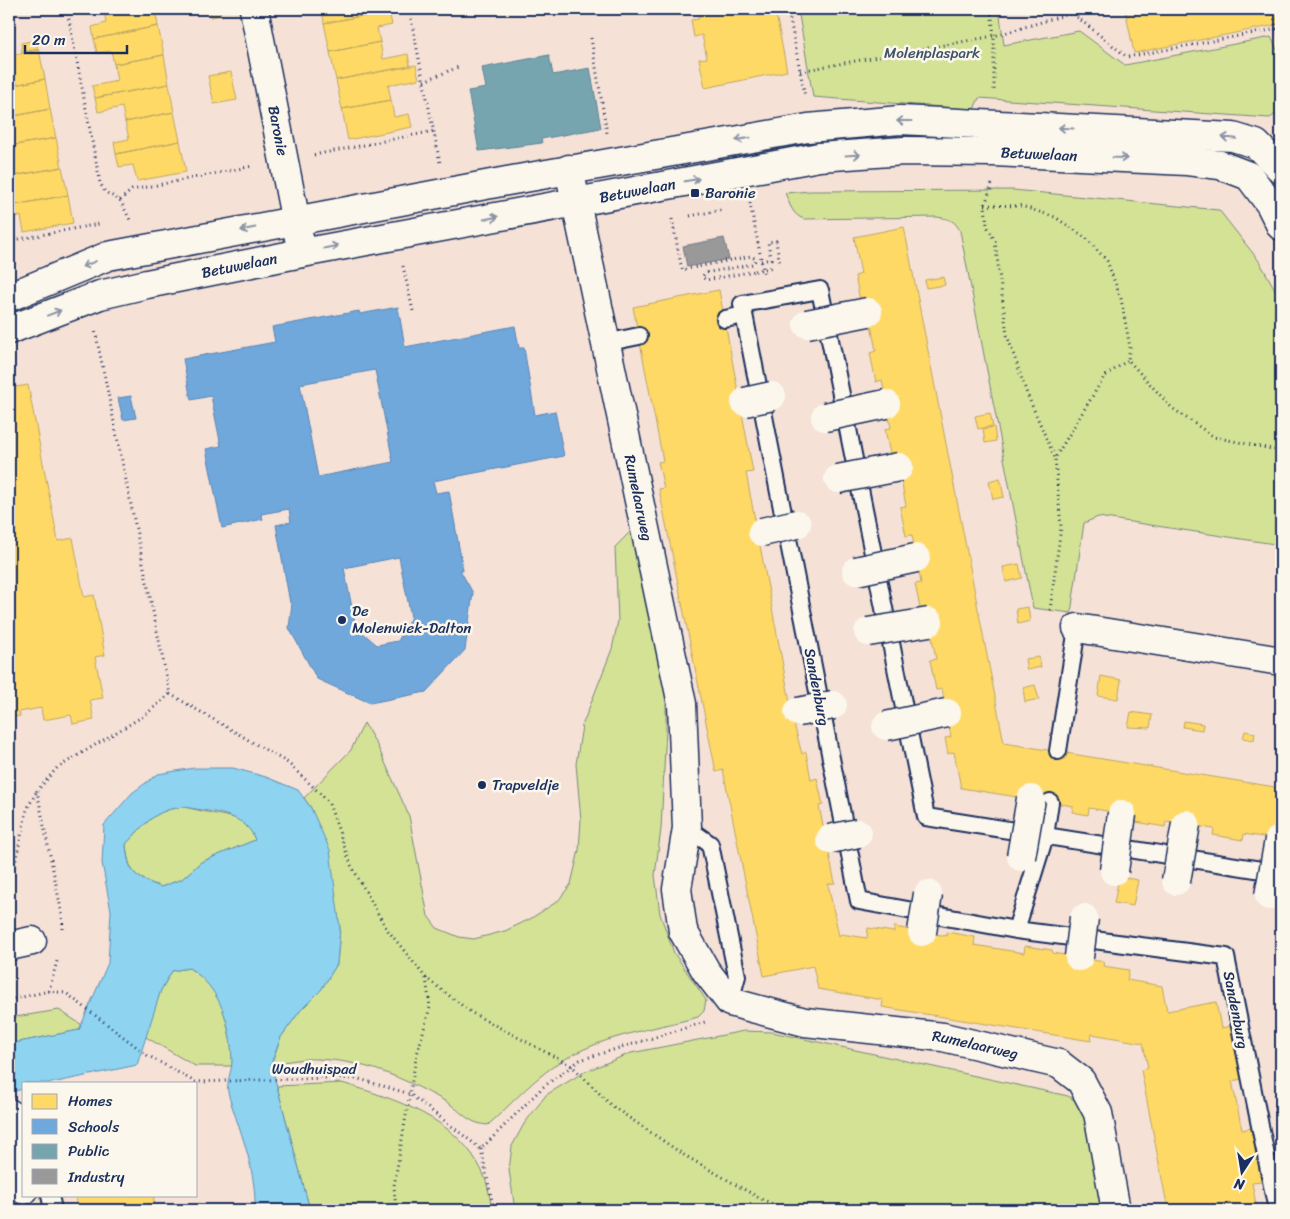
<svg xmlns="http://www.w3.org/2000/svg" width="1290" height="1219" viewBox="0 0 1290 1219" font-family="Sriracha,sans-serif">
	<rect width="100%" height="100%" fill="#f6e1d6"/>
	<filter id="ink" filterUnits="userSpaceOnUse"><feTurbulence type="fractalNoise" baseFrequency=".02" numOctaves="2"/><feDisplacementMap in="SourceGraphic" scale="10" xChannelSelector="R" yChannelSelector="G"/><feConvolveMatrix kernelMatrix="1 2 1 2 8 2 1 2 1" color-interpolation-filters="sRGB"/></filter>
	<g filter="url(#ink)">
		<path fill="#d4e295" stroke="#78887a" d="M 798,9 L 999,9 L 1004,45 L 1079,31 L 1125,65 L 1271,37 L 1281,58 L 1281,111 L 1270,118 L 979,98 L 974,109 L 968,109 L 813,97 Z
			M 1013,190 L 1219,210 L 1259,261 L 1281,300 L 1281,545 L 1098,517 L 1084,523 L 1071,613 L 1033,608 L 960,231 C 955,220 949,219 937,217 L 804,219 C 792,215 790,204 785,193 L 810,191 Z
			M 636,526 L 666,674 L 666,729 L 661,829 L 655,875 L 660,914 L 674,953 L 706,1000 L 704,1011 L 698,1017 C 654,1029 606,1035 567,1058 C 536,1075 514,1102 488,1125 C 465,1123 462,1110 443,1100 C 401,1077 365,1061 317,1059 C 302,1058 286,1062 271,1064 L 281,1037 L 300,1011 L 321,990 L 337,964 L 340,928 L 311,808 L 304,798 L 351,750 L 364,723 L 378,747 L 409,816 L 428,916 L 437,928 L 459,937 L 474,939 L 505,931 L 530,919 L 558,901 L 571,884 L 579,850 L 581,820 L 576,764 L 582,726 L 612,649 L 618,621 L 615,547 Z
			M 184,807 L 239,819 L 252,832 L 255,840 L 201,862 L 182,879 L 161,887 C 134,876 129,874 126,844 C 145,824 155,809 184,807 Z
			M 189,968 C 201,976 214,986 219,999 C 226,1015 234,1049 232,1066 L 195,1066 L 144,1036 L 161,990 L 172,971 Z
			M 59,1010 L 82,1025 L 79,1030 L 9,1044 L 9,1018 Z
			M 744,1031 L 772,1032 L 1068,1096 L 1085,1107 L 1110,1210 L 515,1210 L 509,1170 L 512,1146 L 524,1124 L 546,1095 L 584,1072 L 631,1053 Z
			M 342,1083 C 395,1099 458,1118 483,1173 C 488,1184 490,1198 492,1210 L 310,1210 L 277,1086 Z"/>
		<path fill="#8ed3f0" stroke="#6091b6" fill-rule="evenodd" d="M 194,768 L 233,768 L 266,777 L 298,790 L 311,808 L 330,850 L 340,928 L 337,964 L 321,990 L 300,1011 L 281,1037 L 271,1064 L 310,1210 L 255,1210 C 256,1181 248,1152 238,1124 C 235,1114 230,1102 228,1092 C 226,1082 232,1071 232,1061 C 231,1025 221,988 189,968 L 172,971 L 161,990 L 137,1065 L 52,1083 L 24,1083 L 24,1089 L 9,1092 L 9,1044 L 79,1030 L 108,963 L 111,911 L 102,863 L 104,825 L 132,793 L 158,774 ZM 184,807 C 209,812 246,812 255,840 L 201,862 L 182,879 L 161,887 C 134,877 128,873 126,844 C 145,824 155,809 184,807 Z"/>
		<path fill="#ffd966" stroke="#bba664" d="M 104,9 L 155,9 L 158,26 L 94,39 L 92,27 L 106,23 Z
			M 210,9 L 220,9 L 221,15 L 211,17 Z
			M 322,9 L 388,9 L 389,11 L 324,23 Z
			M 689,9 L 775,9 L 787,71 L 705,88 L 699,59 L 707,58 L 702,35 L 694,37 L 691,20 L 699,19 L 697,9 L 690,11 Z
			M 1125,9 L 1281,9 L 1281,24 L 1134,53 Z
			M 389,11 L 392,25 L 377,28 L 380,42 L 330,52 L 324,23 Z
			M 158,26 L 164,55 L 114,64 L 111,51 L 97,53 L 94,39 Z
			M 36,40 L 38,49 L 22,52 L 21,43 Z
			M 380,42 L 383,59 L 408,54 L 410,66 L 336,80 L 330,52 Z
			M 39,50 L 45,79 L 9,86 L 9,56 Z
			M 164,55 L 169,84 L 95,98 L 92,86 L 117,81 L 114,64 Z
			M 416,65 L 419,79 L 388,85 L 391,100 L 342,109 L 336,80 Z
			M 231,72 L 237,100 L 214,104 L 208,76 Z
			M 45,79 L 50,109 L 9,117 L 9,86 Z
			M 169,84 L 174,112 L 125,122 L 122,107 L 98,112 L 95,98 Z
			M 391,100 L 394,117 L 409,114 L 412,127 L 348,140 L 342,109 Z
			M 50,109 L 56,138 L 9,146 L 9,117 Z
			M 174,112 L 180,141 L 116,154 L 114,142 L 129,139 L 125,122 Z
			M 56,138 L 62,167 L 13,176 L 9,146 Z
			M 180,141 L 186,172 L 137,181 L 133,165 L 119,167 L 116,154 Z
			M 62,167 L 68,195 L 9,206 L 9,192 L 15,190 L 13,176 Z
			M 68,195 L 73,223 L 24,232 L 21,216 L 9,218 L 9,206 Z
			M 904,227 L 1004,743 L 1281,788 L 1281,840 L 1244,834 L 1243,840 L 1213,835 L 1214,829 L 1166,821 L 1165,827 L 1136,822 L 1137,816 L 1089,808 L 1088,815 L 1072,812 L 1073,806 L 961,788 L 954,752 L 948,754 L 945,738 L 951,737 L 942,689 L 936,690 L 930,660 L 936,659 L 927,612 L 921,613 L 915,584 L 921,583 L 912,535 L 906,536 L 900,507 L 906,506 L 897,458 L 891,459 L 885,429 L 891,428 L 882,380 L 876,382 L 870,353 L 876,351 L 867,304 L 861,305 L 855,276 L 861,274 L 854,237 Z
			M 943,277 L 945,285 L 926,288 L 925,280 Z
			M 719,290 L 753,472 L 746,473 L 795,728 L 802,754 L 806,752 L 811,780 L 817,778 L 823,805 L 819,806 L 835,883 L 828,884 L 839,936 L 841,934 L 867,938 L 868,928 L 894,932 L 894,927 L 947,936 L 947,932 L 975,937 L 974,945 L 1024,953 L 1025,946 L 1052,950 L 1053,953 L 1104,962 L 1103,966 L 1129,970 L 1127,980 L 1162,986 L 1167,1011 L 1216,1002 L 1221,1028 L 1231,1026 L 1242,1079 L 1232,1081 L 1242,1130 L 1251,1128 L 1262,1182 L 1252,1183 L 1257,1210 L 1168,1210 L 1141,1070 L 1148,1068 L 1143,1043 L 1092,1034 L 1091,1041 L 882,1007 L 883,1000 L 818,989 L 813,966 L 764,976 L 723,770 L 716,772 L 659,489 L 664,488 L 658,462 L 663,461 L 633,307 Z
			M 28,385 L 58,541 L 73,538 L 84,597 L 94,595 L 105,655 L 95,657 L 103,698 L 90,700 L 94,720 L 73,724 L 71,715 L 43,720 L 41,708 L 19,712 L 20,716 L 9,718 L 9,388 Z
			M 990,413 L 993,426 L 978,429 L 975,416 Z
			M 994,427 L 996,441 L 985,443 L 983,429 Z
			M 1000,478 L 1004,497 L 993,499 L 989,481 Z
			M 1019,564 L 1022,578 L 1006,582 L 1003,567 Z
			M 1028,607 L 1030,621 L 1018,624 L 1016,609 Z
			M 1039,657 L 1041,667 L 1027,670 L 1025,659 Z
			M 1101,676 L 1121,680 L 1118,699 L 1098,696 Z
			M 1035,685 L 1039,699 L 1025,702 L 1023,688 Z
			M 1131,712 L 1152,715 L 1150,728 L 1128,727 Z
			M 1184,721 L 1203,724 L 1202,730 L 1183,727 Z
			M 1245,731 L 1255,733 L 1254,740 L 1243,738 Z
			M 1119,877 L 1138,880 L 1133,906 L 1114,903 Z
			M 9,1180 L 15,1210 L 9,1210 Z
			M 17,1195 L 29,1195 L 32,1210 L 20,1210 Z
			M 75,1195 L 153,1195 L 156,1210 L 77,1210 Z"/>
		<path fill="#6fa8dc" stroke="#5684b6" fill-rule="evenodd" d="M 398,307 L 405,347 L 515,326 L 519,348 L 524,348 L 535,415 L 555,411 L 564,456 L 433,481 L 436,493 L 449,491 L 463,570 L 460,570 L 473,593 L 465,650 L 426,692 L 370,703 L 317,679 L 289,628 L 292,603 L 290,603 L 276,525 L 291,522 L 289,509 L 261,514 L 263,519 L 222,528 L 206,449 L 221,446 L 211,396 L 191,400 L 183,359 L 275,342 L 272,327 L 359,311 L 360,314 ZM 375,370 L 393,462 L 318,477 L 300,384 ZM 399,557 L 411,617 L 398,641 L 377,645 L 356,627 L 344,568 Z
			M 131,396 L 136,418 L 123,420 L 118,398 Z"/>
		<path fill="#76a5af" stroke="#5b8297" d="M 549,55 L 553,75 L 590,68 L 601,128 L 541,139 L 542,143 L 479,151 L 468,91 L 486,88 L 482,68 Z"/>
		<path fill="#999" stroke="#737987" d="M 724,238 L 729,259 L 687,267 L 683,246 Z"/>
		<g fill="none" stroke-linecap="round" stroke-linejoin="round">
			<g stroke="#1b2f5e" stroke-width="20">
				<path id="lane" d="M 725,319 L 744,315
					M 605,343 L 639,336
					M 1058,751 L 1077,628
					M 687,828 L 710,844 L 737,976 L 730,1002
					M 1016,930 L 1045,836 L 1050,802
					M 50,1195 L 53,1210
					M 1277,1210 L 1226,957 L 1016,930 L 859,901 L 742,304 L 820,290 L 926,817 L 1281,873"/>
			</g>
			<g stroke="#1b2f5e" stroke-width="31">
				<g id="street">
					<path id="s1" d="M 254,9 L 302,253"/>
					<path id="s2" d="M 569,169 L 682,704 L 687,828 L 677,889 L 683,931 L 706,971 L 730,1002 L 805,1022 L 943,1037 L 1059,1064 L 1081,1081 L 1098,1113 L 1116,1210"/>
					<path d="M 1077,628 L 1281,661"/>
					<path d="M 9,946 L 32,941"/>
					<path d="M 9,1113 L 24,1190"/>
				</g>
			</g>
			<g stroke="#1b2f5e" stroke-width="31">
				<g id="secondary">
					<path d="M 9,297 L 108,256 L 507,181 L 808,128 L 900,120 L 1233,137 L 1256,144 L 1281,169"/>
					<path id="s3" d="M 9,330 L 100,295 L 147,284 L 302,253 L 819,157 L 904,151 L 994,152 L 1187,161 L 1220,165 L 1249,176 L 1270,204 L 1281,226"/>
				</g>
			</g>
			<path stroke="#1b2f5e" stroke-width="3" stroke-dasharray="1 4" stroke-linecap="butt" d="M 67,9 L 100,183 L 105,192 L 120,200 L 130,220
				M 409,9 L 440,163
				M 788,9 L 805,96
				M 991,9 L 994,36 L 994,93
				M 1273,9 L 1276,29 L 1281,28
				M 591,38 L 607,133
				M 800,71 L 994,36 L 1072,13 L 1127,57 L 1276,29 L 1281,38
				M 424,81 L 461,66
				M 314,155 L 434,131
				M 992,184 L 985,205 L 987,226 L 995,241 L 1007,335 L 1027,394 L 1055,458
				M 120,200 L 132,190 L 253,166
				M 750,203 L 764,274
				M 985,205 L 1021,206 L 1055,217 L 1086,238 L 1107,261 L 1121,299 L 1130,347 L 1128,360 L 1172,408 L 1214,437 L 1281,451
				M 690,216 L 721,210
				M 672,219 L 682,270 L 751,256 L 756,259 L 753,264 L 705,273 L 702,277 L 706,280 L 755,271
				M 9,241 L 99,224
				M 761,261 L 771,259 L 768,242 L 776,241 L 780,265
				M 403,266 L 413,311
				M 1050,610 L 1061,527 L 1055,458 L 1104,377 L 1128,360
				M 170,694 L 288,763 L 328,801 L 351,865 L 386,928 L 426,978 L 472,1013 L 572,1066 L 612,1106 L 684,1155 L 761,1199 L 788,1210
				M 14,914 L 9,891 L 27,809 L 37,791
				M 63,929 L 62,914 L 37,791 L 57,768 L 145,715 L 170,694 L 95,330
				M 49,991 L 57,961
				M 9,1000 L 49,991 L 66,993 L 147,1055 L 195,1082 L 328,1078 L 359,1079 L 410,1094 L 481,1149 L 543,1087 L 580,1060 L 705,1022
				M 481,1149 L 494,1210
				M 396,1210 L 394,1186 L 416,1058 L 430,1007 L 426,978"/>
			<use href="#lane" stroke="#fbf7ec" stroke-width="16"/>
			<use href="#street" stroke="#fbf7ec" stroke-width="28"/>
			<use href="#secondary" stroke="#fbf7ec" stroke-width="28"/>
			<g stroke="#1b2f5e" stroke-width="31" stroke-linecap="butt">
				<path id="street-bridge" d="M 807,324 L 868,312
					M 745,402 L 772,396
					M 825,417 L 886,404
					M 838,479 L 899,467
					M 762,532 L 797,524
					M 856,571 L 916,558
					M 868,632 L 929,622
					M 798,712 L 833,705
					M 886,726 L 947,713
					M 830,839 L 858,833
					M 1021,857 L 1031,799
					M 1114,871 L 1122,814
					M 1176,881 L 1186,824
					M 1269,896 L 1279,840
					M 922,932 L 928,894
					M 1079,957 L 1084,918"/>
			</g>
			<path stroke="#1b2f5e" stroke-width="3" stroke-dasharray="1 4" stroke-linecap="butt" d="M 755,271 L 773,267"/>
			<use href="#street-bridge" stroke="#fbf7ec" stroke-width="28"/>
		</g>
		<defs><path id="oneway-shaft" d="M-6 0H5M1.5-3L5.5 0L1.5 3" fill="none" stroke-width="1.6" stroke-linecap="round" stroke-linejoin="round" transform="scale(1.25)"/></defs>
		<g stroke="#8b93a5">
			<use href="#oneway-shaft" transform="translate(904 121) rotate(-180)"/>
			<use href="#oneway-shaft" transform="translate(1066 128) rotate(-177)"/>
			<use href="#oneway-shaft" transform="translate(1229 138) rotate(-174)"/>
			<use href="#oneway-shaft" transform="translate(743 139) rotate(170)"/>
			<use href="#oneway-shaft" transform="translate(853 155) rotate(-4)"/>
			<use href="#oneway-shaft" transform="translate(1120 158) rotate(3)"/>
			<use href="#oneway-shaft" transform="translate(692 180) rotate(-10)"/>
			<use href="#oneway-shaft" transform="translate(491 218) rotate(-11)"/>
			<use href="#oneway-shaft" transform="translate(248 229) rotate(169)"/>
			<use href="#oneway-shaft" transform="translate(331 247) rotate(-11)"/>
			<use href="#oneway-shaft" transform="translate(89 264) rotate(158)"/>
			<use href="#oneway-shaft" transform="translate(54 313) rotate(-21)"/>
		</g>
	</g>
	<g fill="#1b2f5e" stroke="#fbf7ec" stroke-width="2">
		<rect x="690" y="188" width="10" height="10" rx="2.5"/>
		<circle cx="342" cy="620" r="5"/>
		<circle cx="482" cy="785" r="5"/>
	</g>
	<g text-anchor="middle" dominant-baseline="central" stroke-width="5" stroke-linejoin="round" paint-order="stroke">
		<g font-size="15" fill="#405369" stroke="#fbf7ec">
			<text x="932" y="53">Molenplaspark</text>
		</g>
		<g font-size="15" fill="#1b2f5e" stroke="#fbf7ec">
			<text stroke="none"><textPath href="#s1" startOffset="124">Baronie</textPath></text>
			<text stroke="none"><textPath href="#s3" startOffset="1050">Betuwelaan</textPath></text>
			<text stroke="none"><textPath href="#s3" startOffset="645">Betuwelaan</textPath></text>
			<text stroke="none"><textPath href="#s3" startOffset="240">Betuwelaan</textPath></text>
			<text stroke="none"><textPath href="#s2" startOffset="336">Rumelaarweg</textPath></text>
			<text transform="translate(817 687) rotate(79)">Sandenburg</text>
			<text transform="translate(1236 1010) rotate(79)">Sandenburg</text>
			<text stroke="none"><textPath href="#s2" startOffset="1110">Rumelaarweg</textPath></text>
			<text x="314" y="1069">Woudhuispad</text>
		</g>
		<g font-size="15" fill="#1b2f5e" stroke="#fbf7ec" text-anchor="start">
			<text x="705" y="193">Baronie</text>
			<text x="352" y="611">De<tspan x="352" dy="17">Molenwiek-Dalton</tspan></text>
			<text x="492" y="785">Trapveldje</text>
		</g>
	</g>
	<rect width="1290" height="1219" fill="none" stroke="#fbf7ec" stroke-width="30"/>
	<rect x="15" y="15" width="1260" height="1189" fill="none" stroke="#1b2f5e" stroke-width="2" filter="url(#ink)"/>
	<rect x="22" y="1082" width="175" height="115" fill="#fbf7ec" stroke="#a1a7b3"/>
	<rect x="32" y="1094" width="25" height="15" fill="#ffd966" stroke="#a1a7b3"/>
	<text x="68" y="1106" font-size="15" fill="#1b2f5e">Homes</text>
	<rect x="32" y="1119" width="25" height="15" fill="#6fa8dc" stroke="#a1a7b3"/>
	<text x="68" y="1132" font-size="15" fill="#1b2f5e">Schools</text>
	<rect x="32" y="1144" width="25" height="15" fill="#76a5af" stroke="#a1a7b3"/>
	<text x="68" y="1156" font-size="15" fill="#1b2f5e">Public</text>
	<rect x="32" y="1169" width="25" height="15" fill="#999999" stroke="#a1a7b3"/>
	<text x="68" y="1182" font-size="15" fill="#1b2f5e">Industry</text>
	<g transform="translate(1242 1172) rotate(192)" stroke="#fbf7ec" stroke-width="4" paint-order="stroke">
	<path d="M0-4L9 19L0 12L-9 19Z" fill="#1b2f5e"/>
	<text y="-8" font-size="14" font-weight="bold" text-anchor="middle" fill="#1b2f5e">N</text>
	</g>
	<path d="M25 45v8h102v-8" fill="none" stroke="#1b2f5e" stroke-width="2.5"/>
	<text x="32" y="45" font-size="15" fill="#1b2f5e" stroke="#fbf7ec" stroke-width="4" paint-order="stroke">20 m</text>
</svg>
